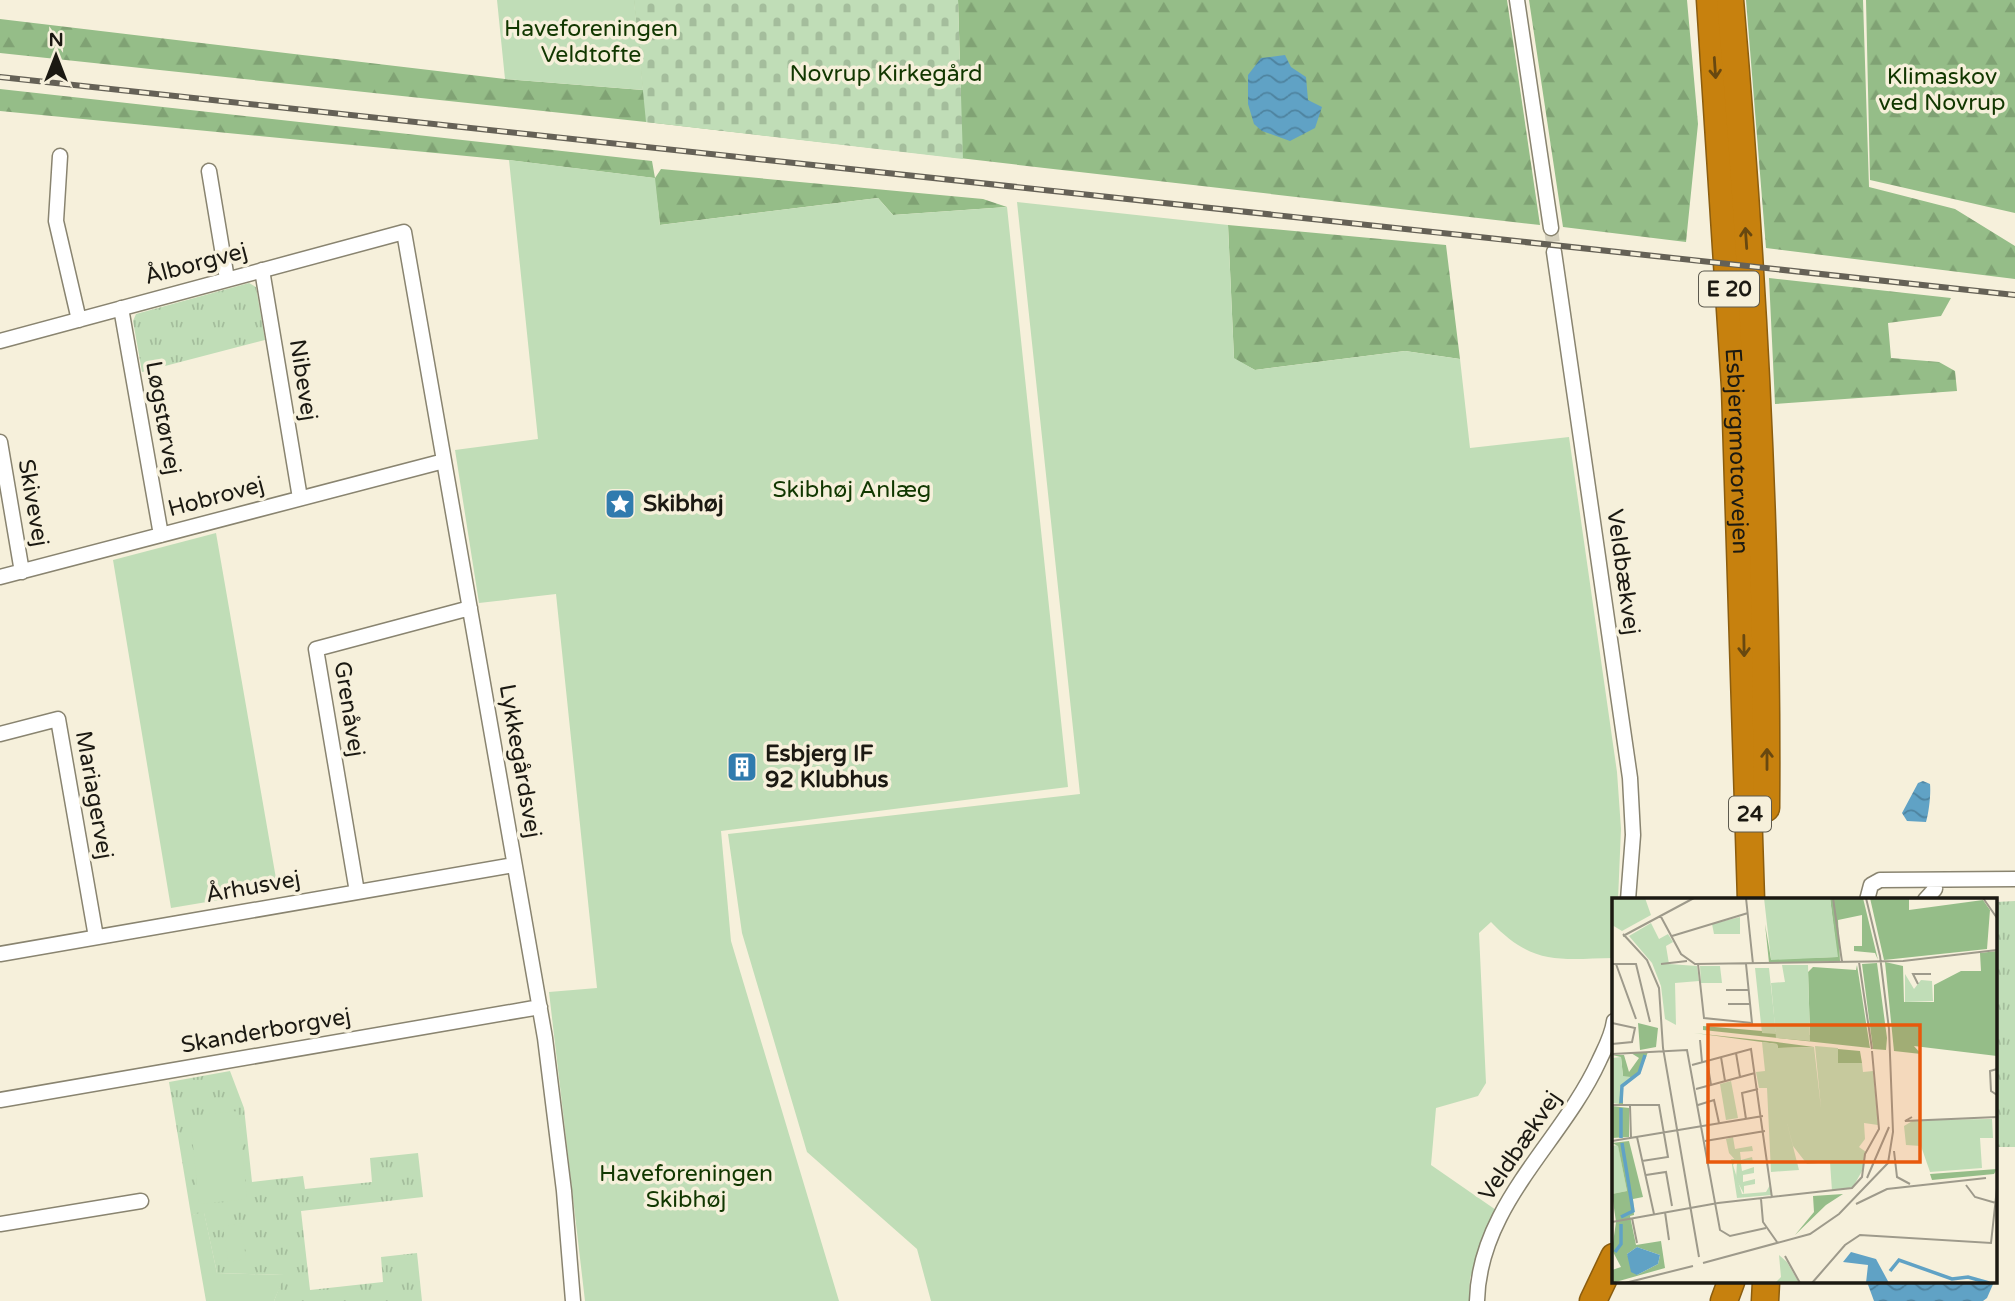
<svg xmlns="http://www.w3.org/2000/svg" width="2015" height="1301" viewBox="0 0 2015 1301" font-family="'Varela Round',sans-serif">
	<defs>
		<pattern id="grass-tufts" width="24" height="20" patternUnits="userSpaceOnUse" patternTransform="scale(1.75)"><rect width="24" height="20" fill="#c0ddb7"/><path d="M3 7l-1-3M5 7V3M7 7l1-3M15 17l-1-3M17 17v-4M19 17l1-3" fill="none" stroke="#a4bd9c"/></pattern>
		<pattern id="forest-firs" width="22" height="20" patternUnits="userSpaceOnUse" patternTransform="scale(1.75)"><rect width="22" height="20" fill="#95bd88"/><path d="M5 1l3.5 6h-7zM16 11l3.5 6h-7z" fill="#80a274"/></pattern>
		<pattern id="cemetery-stones" width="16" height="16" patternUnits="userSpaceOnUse" patternTransform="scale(1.75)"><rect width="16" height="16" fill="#c0ddb7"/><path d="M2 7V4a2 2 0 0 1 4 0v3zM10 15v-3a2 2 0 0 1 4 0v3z" fill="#a4bd9c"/></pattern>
		<pattern id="water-waves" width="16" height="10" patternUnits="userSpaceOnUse" patternTransform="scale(1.75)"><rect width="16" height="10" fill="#60a2c5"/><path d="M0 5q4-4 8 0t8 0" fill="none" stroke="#4e839f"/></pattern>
	</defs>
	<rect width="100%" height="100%" fill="#f6f0db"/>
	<path fill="url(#grass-tufts)" d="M 249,283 L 256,287 L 265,340 L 142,372 L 133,321 L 136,314 Z
		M 2015,901 L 2015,1147 L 1996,1147 L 1996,902 Z
		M 230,1071 L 244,1108 L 252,1182 L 303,1176 L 305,1189 L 372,1182 L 370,1158 L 418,1153 L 423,1197 L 301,1211 L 310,1290 L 383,1282 L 381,1257 L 417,1253 L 422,1301 L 274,1301 L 284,1275 L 217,1273 L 204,1213 L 191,1215 L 169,1082 Z"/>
	<path fill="url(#forest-firs)" d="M 634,0 L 718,0 L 961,98 L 958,0 L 1507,0 L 1540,225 L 646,122 L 0,53 L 0,19 L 505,79 L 643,90 Z
		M 1529,0 L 1687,0 L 1698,124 L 1686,242 L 1563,227 Z
		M 1746,0 L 1863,0 L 1869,187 L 1955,209 L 2015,246 L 2015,279 L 1766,248 Z
		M 1866,0 L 2015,0 L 2015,213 L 1870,180 Z
		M 0,89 L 652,161 L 655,178 L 661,169 L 983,199 L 1007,207 L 893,215 L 878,198 L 660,225 L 654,178 L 508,160 L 0,111 Z
		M 1228,225 L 1446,245 L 1460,359 L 1405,351 L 1255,370 L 1234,359 Z
		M 1769,278 L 1951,298 L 1941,316 L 1888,323 L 1891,358 L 1939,362 L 1955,371 L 1957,391 L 1775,404 Z"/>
	<path fill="url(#cemetery-stones)" d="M 634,0 L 958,0 L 963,159 L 646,122 Z"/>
	<path fill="#c0ddb7" d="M 497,0 L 634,0 L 643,90 L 505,79 Z
		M 509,160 L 655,178 L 660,225 L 878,198 L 893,215 L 1007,207 L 1068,787 L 721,831 L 731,941 L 839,1301 L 585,1301 L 549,992 L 597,988 L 556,594 L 479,603 L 455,450 L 538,439 Z
		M 1017,202 L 1228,225 L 1234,358 L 1255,370 L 1405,351 L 1460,359 L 1470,448 L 1569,437 L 1617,772 L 1621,829 L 1618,900 L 1614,900 L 1614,958 C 1559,959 1533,966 1491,922 L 1479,933 L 1486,1083 L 1478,1096 L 1436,1108 L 1431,1165 L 1496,1210 L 1470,1278 L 1469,1301 L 931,1301 L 917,1249 L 807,1152 L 742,933 L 728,834 L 1080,794 Z
		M 216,533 L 278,890 L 171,908 L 113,560 Z
		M 238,1111 L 247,1199 L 199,1204 L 190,1116 Z
		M 204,1212 L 217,1273 L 285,1275 L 274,1301 L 206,1301 L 191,1215 Z
		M 241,1223 L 246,1259 L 228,1262 L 223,1226 Z"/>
	<path fill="url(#water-waves)" d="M 1285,55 L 1291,67 L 1306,77 L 1308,100 L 1322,107 L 1315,128 L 1290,141 L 1262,131 L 1254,124 L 1248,104 L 1248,75 L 1261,58 Z
		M 1923,781 L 1930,784 C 1931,794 1929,812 1926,822 L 1907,821 L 1902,813 L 1918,783 Z
		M 1867,1282 L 1994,1282 L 1987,1298 L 1983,1301 L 1874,1301 Z"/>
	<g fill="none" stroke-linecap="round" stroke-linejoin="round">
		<path stroke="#d5d0bd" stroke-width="14" stroke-dasharray="14 7" stroke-linecap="butt" d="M 1551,228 L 1554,252"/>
		<g stroke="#898470" stroke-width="17">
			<path id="street" d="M 1517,0 L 1551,228
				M 60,156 L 56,221 L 79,320
				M 209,171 L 227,279
				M 1554,252 L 1630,778 L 1633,835 L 1628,900
				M 262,270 L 300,498
				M 121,308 L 161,535
				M 0,341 L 404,232 L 545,1038 L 564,1191 L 573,1301
				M 0,442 L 22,572
				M 0,577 L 444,461
				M 0,734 L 58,719 L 96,937
				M 357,892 L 316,649 L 470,608
				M 1867,900 L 1871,885 L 1880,880 L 2015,879
				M 1925,900 L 1935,889 L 1934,880
				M 0,954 L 514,865
				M 0,1100 L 540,1007
				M 0,1224 L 141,1201
				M 1477,1301 C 1479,1205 1562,1142 1599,1061 C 1605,1048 1612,1036 1614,1021"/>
		</g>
		<g stroke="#8b5d0f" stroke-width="29">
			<g id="highway">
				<path id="s1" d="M 1710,0 L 1735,387 L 1751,900"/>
				<path d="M 1730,0 C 1753,268 1768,539 1766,808"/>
				<path d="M 1593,1301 L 1614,1257"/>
				<path d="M 1724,1301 L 1731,1282"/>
				<path d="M 1765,1301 L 1766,1282"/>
			</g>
		</g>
		<use href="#street" stroke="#fff" stroke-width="14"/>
		<use href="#highway" stroke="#c7810e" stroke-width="26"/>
		<g stroke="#656156" stroke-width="6">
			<path id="rail" d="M 0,77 L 2015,295"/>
		</g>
		<use href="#rail" stroke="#f6f0db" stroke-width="3.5" stroke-dasharray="10" stroke-linecap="butt"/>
	</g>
	<defs><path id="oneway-shaft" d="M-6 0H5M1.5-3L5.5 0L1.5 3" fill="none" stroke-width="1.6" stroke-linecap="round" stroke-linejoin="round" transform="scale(1.75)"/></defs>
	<g stroke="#684810">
		<use href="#oneway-shaft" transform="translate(1715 68) rotate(86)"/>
		<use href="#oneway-shaft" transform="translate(1746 238) rotate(-94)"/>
		<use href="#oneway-shaft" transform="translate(1744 646) rotate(89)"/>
		<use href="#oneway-shaft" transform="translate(1767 759) rotate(-90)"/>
	</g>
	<defs>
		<g id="sight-square" transform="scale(1.575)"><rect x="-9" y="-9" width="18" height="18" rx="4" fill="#307bae" stroke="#f6f0db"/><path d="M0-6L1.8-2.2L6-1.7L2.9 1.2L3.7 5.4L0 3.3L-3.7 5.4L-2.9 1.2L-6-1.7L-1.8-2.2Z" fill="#fff"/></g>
		<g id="building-square" transform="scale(1.575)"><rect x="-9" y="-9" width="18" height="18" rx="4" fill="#307bae" stroke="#f6f0db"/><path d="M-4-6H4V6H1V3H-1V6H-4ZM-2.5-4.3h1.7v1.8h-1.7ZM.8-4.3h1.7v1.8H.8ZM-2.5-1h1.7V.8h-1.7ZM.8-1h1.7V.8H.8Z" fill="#fff"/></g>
	</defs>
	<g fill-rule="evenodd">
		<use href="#sight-square" x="620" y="504"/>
		<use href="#building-square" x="742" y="767"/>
	</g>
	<g text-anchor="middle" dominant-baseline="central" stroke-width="7" stroke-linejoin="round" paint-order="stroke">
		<g fill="#f6f0db" stroke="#5d5a4e" stroke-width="2">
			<rect x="1699" y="271.5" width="60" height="35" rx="5"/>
			<rect x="1729" y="796.5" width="42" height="35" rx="5"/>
		</g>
		<g font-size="21" font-weight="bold" fill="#1b1912">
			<text x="1729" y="289">E 20</text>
			<text x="1750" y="814">24</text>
		</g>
		<g font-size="23" fill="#113700" stroke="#f6f0db">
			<text x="591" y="29">Haveforeningen<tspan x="591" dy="26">Veldtofte</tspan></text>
			<text x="886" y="74">Novrup Kirkegård</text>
			<text x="1942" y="77">Klimaskov<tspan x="1942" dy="26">ved Novrup</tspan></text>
			<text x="852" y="490">Skibhøj Anlæg</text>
			<text x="686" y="1174">Haveforeningen<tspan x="686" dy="26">Skibhøj</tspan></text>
		</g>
		<g font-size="23" fill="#1b1912" stroke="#f6f0db">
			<text transform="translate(196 264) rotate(-15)">Ålborgvej</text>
			<text transform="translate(303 380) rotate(81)">Nibevej</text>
			<text transform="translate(163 418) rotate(80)">Løgstørvej</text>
			<text stroke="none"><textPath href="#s1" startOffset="452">Esbjergmotorvejen</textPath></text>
			<text transform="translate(216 497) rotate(-15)">Hobrovej</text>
			<text transform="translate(33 503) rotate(80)">Skivevej</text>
			<text transform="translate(1623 572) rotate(82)">Veldbækvej</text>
			<text transform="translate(349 709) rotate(81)">Grenåvej</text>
			<text transform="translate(520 761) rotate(80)">Lykkegårdsvej</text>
			<text transform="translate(94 795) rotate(80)">Mariagervej</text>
			<text transform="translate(253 887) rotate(-10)">Århusvej</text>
			<text transform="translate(266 1031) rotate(-10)">Skanderborgvej</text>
			<text transform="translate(1520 1146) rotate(-56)">Veldbækvej</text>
		</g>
		<g font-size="23" font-weight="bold" fill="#1b1912" stroke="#f6f0db" text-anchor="start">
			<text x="643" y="504">Skibhøj</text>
			<text x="765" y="754">Esbjerg IF<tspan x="765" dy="26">92 Klubhus</tspan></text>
		</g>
	</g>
	<g transform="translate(1612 898)">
		<rect width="385" height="385" fill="#f6f0db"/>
		<path d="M 293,76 L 302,91 L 309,82 L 320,83 L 321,103 L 293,104 ZM 380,221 L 381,240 L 368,240 L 370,270 L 318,274 L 309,248 L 294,247 L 292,228 L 302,222 ZM 121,239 L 123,251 L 140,248 L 141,253 L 128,254 L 129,262 L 140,259 L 141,264 L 129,266 L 130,273 L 142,269 L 142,275 L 131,277 L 131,284 L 143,281 L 143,286 L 132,288 L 132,296 L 124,281 L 125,264 L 117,255 L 114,241 ZM 6,247 L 15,293 L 0,296 L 0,248 ZM 167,357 L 175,364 L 187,385 L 163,385 L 169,379 Z" fill="#c0ddb7"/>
		<path d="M 218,0 L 251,0 L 266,62 L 263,55 L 242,53 L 242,48 L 250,48 L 250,17 L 226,22 L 228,63 L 157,65 L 153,26 L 159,61 L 225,59 ZM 258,0 L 297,0 L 297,12 L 371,2 L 378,12 L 375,51 L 272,62 ZM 385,53 L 385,158 L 302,148 L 309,156 L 282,153 L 273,64 L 291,68 L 292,104 L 322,104 L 322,87 L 349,73 L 369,73 L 368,55 ZM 265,65 L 275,140 L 274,152 L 261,151 L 250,66 ZM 245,67 L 258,150 L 91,132 L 91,128 L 198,137 L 196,74 L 201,69 L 244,72 ZM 26,125 L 46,130 L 44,149 L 28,152 ZM 82,135 L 165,144 L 202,149 L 166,150 L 165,146 ZM 226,151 L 248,153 L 250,165 L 226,165 ZM 36,154 L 27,176 L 10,190 L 11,206 L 6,206 L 7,195 L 0,194 L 8,194 L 9,188 L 17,179 L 11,179 L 9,159 L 0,157 L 12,157 L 17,174 L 27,160 L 19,155 ZM 0,208 L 17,210 L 17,239 L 0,240 ZM 17,243 L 31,299 L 21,301 L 22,317 L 18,318 L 24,347 L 49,343 L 53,370 L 0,385 L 0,372 L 9,369 L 0,352 L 4,324 L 0,296 L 15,293 L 6,248 L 0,245 ZM 25,349 L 48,357 L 46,366 L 25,377 L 15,356 ZM 385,271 L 382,276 L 320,282 L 318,276 ZM 231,296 L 214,307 L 183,337 L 202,314 L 201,298 Z" fill="#95bd88" fill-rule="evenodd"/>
		<path d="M 170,67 L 196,67 L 198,143 L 164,140 L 159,85 L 173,84 Z" fill="#c0ddb7"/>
		<path d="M 1,0 L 33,0 L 39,17 L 10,33 L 0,27 ZM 152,0 L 218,0 L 226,59 L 159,62 ZM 128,19 L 128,36 L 102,36 L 100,26 ZM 39,25 L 47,41 L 56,36 L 61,44 L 54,48 L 57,66 L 85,68 L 87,83 L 63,85 L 64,127 L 53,121 L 49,88 L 40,65 L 17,38 ZM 88,68 L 108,68 L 110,85 L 89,85 ZM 143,70 L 157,70 L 164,136 L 150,135 ZM 150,144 L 165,146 L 166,150 L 202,149 L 209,210 L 203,148 L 226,150 L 226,165 L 250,165 L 251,174 L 261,173 L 266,227 L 252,225 L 253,241 L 247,249 L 254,254 L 250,273 L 241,289 L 220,293 L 218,264 L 195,266 L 181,248 L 174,221 L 187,272 L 159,274 L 155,190 L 147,190 L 144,174 L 153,173 ZM 9,159 L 11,178 L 19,179 L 9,188 L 7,206 L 0,205 L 0,160 ZM 119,183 L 126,220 L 114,222 L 108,186 ZM 118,254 L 119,261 L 126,261 L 121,267 L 130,296 L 154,294 L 158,287 L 159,297 L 125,300 Z" fill="#c0ddb7"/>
		<path d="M 25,349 L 48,357 L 46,366 L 25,377 L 19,374 L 15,356 ZM 239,354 L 264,361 L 277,385 L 254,385 L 256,367 L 231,364 Z" fill="#60a2c5"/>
		<path fill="none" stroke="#60a2c5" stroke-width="3.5" d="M 9,205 L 10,188 L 27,175 L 33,157M 9,210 L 9,240M 9,319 L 21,313 L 10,245M 3,354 L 9,346 L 9,326M 278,373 L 287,362 L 340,381 L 356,379 L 377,385"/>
		<path fill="none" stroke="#9e9a8b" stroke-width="2" d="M 134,0 L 141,66M 221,0 L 230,64M 371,0 L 385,20M 48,17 L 69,56 L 83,66 L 291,63 L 385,52M 11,36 L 35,62 L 47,90 L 51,150 L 87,359M 11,38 L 82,0M 60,38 L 136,15M 247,64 L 260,151M 0,66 L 24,66 L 38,124M 4,66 L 24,121M 49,66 L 75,63M 86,66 L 92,120 L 140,125 L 134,66M 306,86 L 301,76 L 319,76M 114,92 L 137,92M 116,106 L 138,106M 0,125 L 23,130 L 20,144 L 0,146M 88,142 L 90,164M 124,155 L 128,179M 0,156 L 75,152 L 108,332 L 118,338 L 154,330M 109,159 L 113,183M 95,163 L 99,187M 80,167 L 139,151 L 160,300M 385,171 L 378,173 L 379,193 L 385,197M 84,191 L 143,175M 0,207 L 47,207 L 56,259 L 30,263M 86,207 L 102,202 L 107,225M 18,208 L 19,240M 300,219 L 293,223 L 385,219M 134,221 L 130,195 L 146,191M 25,239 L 42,316M 0,243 L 151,218M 93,243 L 153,233M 282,253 L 285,279 L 298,286M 34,277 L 54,274 L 60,308M 255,280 L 277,229M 354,287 L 363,299 L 384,305M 149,301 L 151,324 L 165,344M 244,306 L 275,291 L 374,280M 53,314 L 57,342M 20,320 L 25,345M 0,324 L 106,305 L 240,290 L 250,279 L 253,256 L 267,231 L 260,153M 173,358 L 188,385M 91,365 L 198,336 L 227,316 L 276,265 L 281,234 L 277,131 L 268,58 L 254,0M 13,385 L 81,368M 200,385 L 233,347 L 248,337 L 379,345 L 385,290"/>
		<path fill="#e8590c" fill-opacity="0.15" stroke="#e8590c" stroke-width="3.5" d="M 96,127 L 308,127 L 308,264 L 96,264 Z"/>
		<rect width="385" height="385" fill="none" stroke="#1b1912" stroke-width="3.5"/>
	</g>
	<g transform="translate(56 56)" stroke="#f6f0db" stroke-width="5" paint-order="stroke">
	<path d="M0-5L12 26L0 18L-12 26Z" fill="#1b1912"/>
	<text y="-10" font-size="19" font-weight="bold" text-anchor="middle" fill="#1b1912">N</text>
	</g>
</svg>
